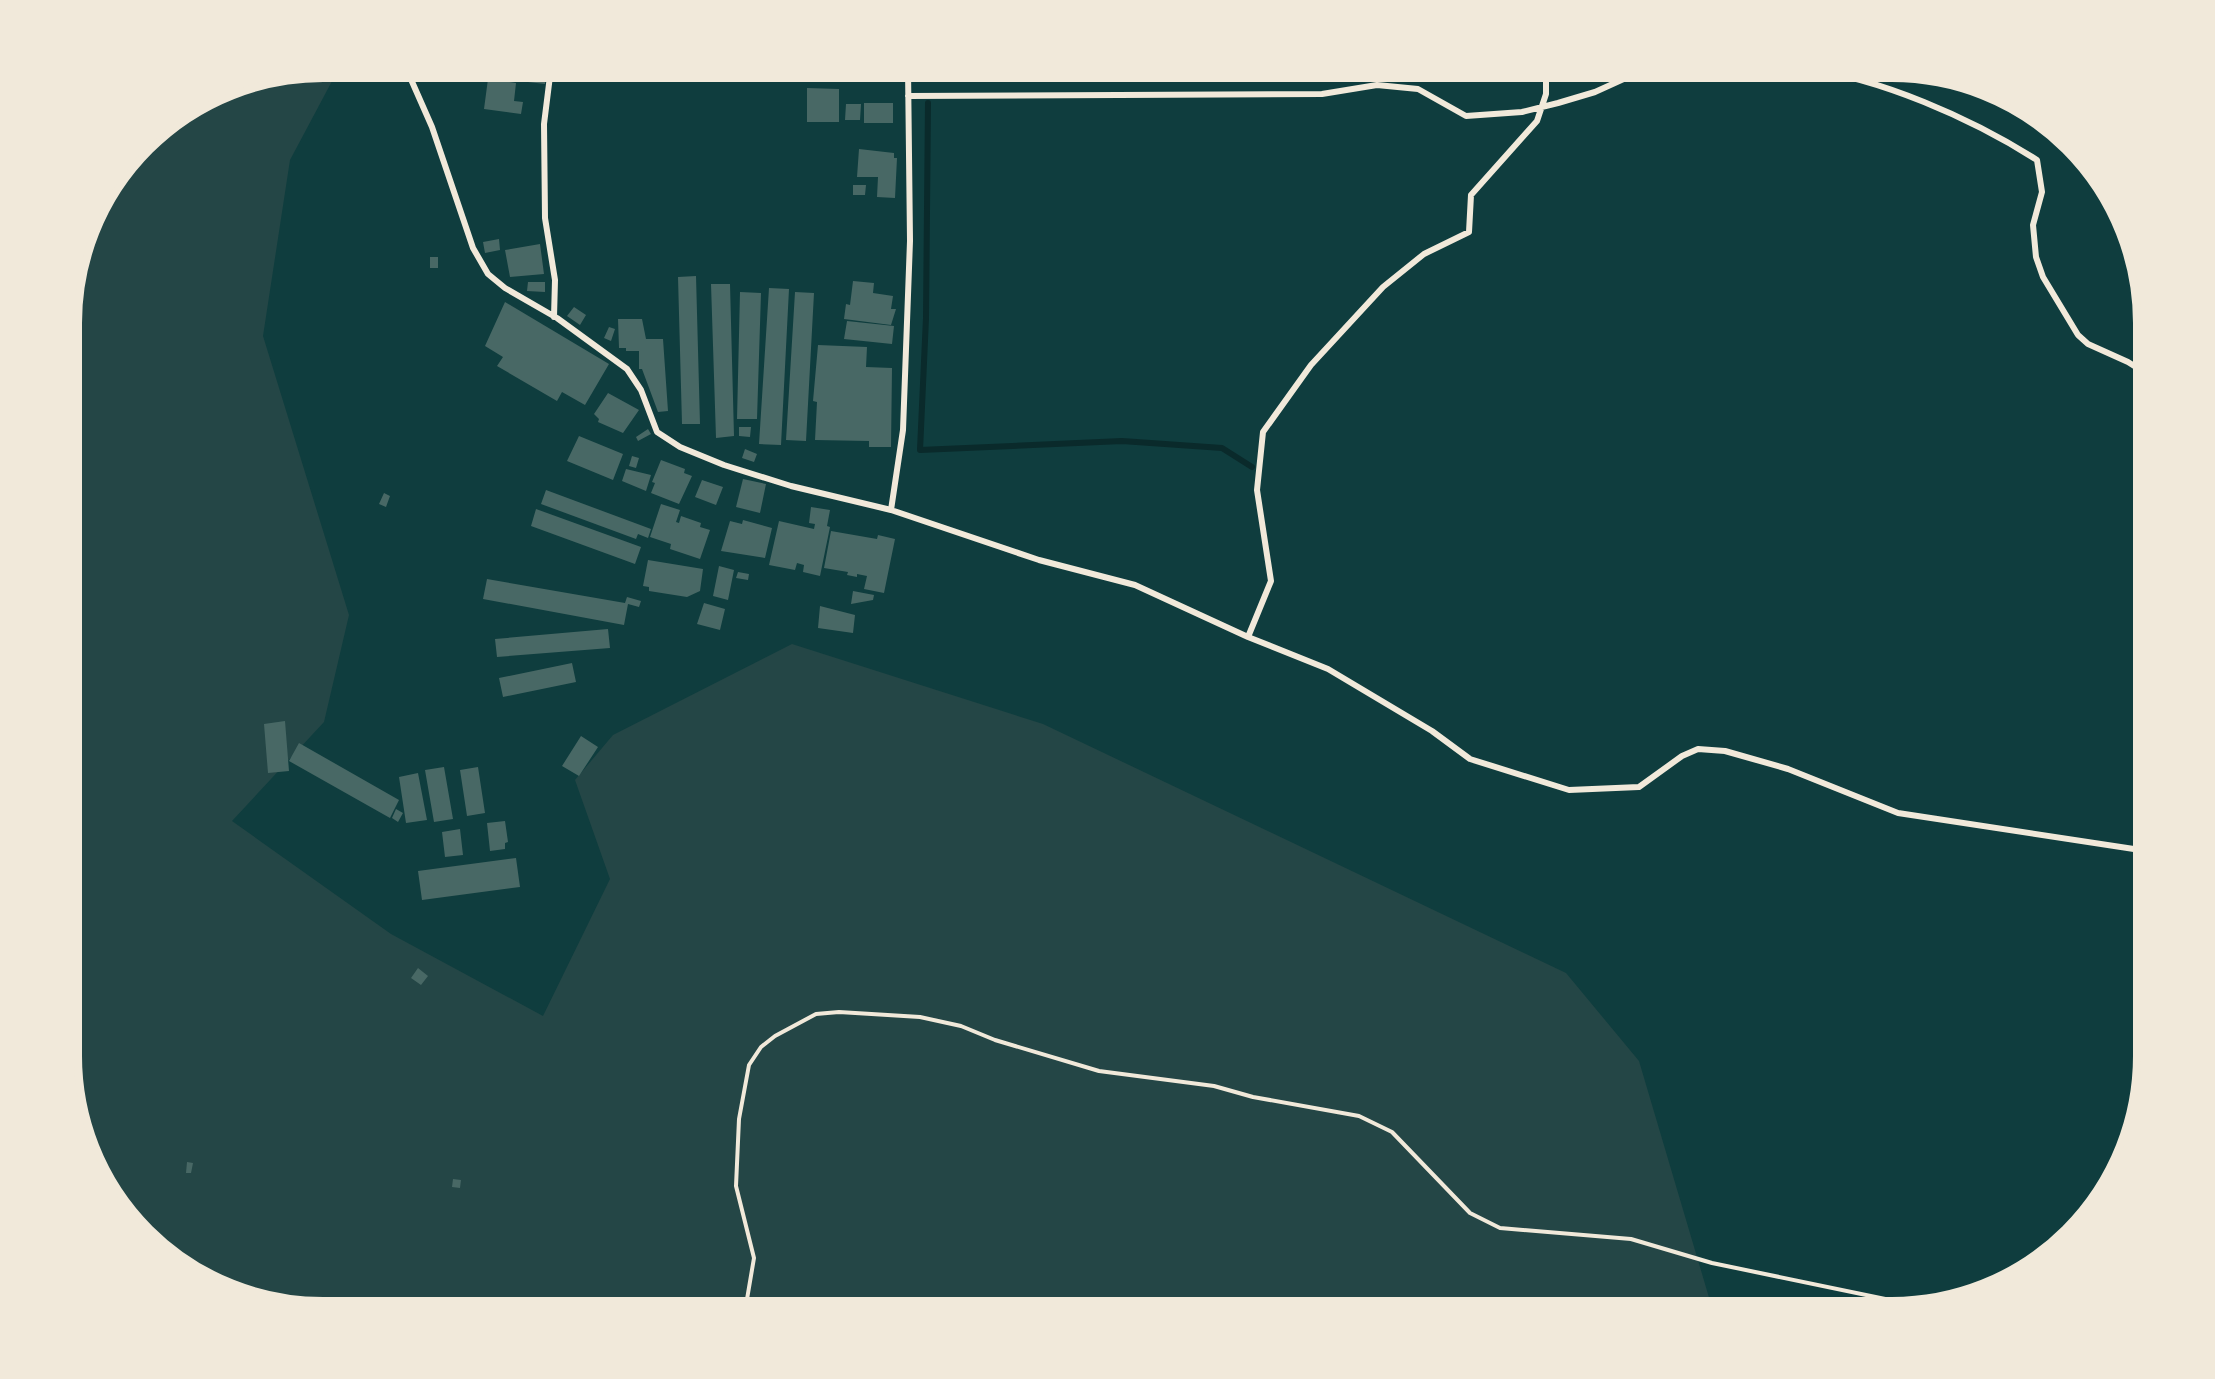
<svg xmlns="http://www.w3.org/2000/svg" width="2215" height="1379" viewBox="0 0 2215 1379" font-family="Lato,sans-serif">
	<rect width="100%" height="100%" fill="#0f3d3e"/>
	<path fill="#244646" d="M 323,68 L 339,68 L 290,160 L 263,336 L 349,615 L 324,722 L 232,821 L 391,934 L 543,1016 L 610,879 L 575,780 L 613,735 L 792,644 L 1043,724 L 1566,973 L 1639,1061 L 1713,1311 L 322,1311 L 241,1298 L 181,1269 L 110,1198 L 70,1089 L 70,290 L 94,209 L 154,131 L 225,87 Z"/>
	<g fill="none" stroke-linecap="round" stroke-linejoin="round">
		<path stroke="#0a2a2b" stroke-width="6" d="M 928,68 L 928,77
			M 928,103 L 926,318 L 920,450 L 1122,441 L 1222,448 L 1252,467"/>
	</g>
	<path fill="#486865" d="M 530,68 L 547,68 L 545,84 L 528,82 Z
		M 488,79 L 516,83 L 514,101 L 523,102 L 521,114 L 484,109 Z
		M 807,88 L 839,89 L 839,122 L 807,122 Z
		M 864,103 L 893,103 L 893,123 L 864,123 Z
		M 846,104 L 861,104 L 860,120 L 845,120 Z
		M 859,149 L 894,153 L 894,158 L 897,158 L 895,198 L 877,197 L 878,177 L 857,177 Z
		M 853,185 L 866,185 L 865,195 L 853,195 Z
		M 499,239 L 500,250 L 485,253 L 483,242 Z
		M 540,244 L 544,274 L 510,277 L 505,250 Z
		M 430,257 L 438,257 L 438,268 L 430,268 Z
		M 696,276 L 700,424 L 682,424 L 678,277 Z
		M 853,281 L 874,283 L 873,293 L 893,296 L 891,309 L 896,309 L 891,325 L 844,319 L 846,304 L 850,305 Z
		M 528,282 L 545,282 L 545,292 L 527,291 Z
		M 711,284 L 730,284 L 734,436 L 716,438 Z
		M 769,288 L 789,289 L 781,445 L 759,444 Z
		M 740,292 L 761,293 L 757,419 L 737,419 Z
		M 795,292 L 814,293 L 806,441 L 786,440 Z
		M 505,302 L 609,364 L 585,405 L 562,392 L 557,401 L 497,366 L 503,357 L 485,346 Z
		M 574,307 L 586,315 L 580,325 L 567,316 Z
		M 618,319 L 642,319 L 646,339 L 663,339 L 668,411 L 658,412 L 642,369 L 639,369 L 639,351 L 626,351 L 626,348 L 619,348 Z
		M 847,321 L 894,326 L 892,344 L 844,339 Z
		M 609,327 L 615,329 L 611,341 L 604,338 Z
		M 818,345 L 867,347 L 866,367 L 892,368 L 891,447 L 869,447 L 869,441 L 815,440 L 817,402 L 813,401 Z
		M 608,393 L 639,410 L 623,433 L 598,422 L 599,419 L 594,414 Z
		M 739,427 L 751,427 L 750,437 L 739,436 Z
		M 648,429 L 651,434 L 638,441 L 636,437 Z
		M 579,436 L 623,454 L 613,480 L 567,461 Z
		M 745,449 L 757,454 L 754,462 L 742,458 Z
		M 632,456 L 639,458 L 636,468 L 629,466 Z
		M 661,460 L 685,469 L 684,473 L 692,476 L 679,504 L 651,493 L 655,483 L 652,482 Z
		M 626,469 L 651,475 L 646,491 L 622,481 Z
		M 743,479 L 766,484 L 760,513 L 736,507 Z
		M 702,480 L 723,487 L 716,505 L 695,497 Z
		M 546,490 L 651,529 L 648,538 L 638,534 L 636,539 L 541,504 Z
		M 384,493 L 390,496 L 386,507 L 379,504 Z
		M 661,504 L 680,510 L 676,522 L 679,523 L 681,516 L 701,523 L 700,527 L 710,530 L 700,559 L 670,549 L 671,544 L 650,537 Z
		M 811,507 L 830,510 L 827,526 L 830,527 L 820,576 L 803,572 L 804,565 L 797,563 L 795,570 L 769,565 L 779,521 L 814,529 L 815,524 L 809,523 Z
		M 536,509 L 641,547 L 635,564 L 531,526 Z
		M 743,520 L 772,528 L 765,558 L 721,551 L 730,521 L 742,524 Z
		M 831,531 L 877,539 L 878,535 L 895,539 L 884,593 L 864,589 L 867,576 L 857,574 L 857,577 L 847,575 L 848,572 L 824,568 Z
		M 648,560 L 703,569 L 700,591 L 687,597 L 649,591 L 649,587 L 643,586 Z
		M 719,566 L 734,570 L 728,600 L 713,596 Z
		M 738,572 L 749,574 L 748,580 L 736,578 Z
		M 487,579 L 625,603 L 627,597 L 641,601 L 639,607 L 628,604 L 624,625 L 483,599 Z
		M 853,591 L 874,595 L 873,600 L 851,604 Z
		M 704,603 L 725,609 L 720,630 L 697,624 Z
		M 820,606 L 855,615 L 853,633 L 818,628 Z
		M 608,629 L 610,648 L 497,657 L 495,639 Z
		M 572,663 L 576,682 L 503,697 L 499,678 Z
		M 285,721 L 289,771 L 268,773 L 264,724 Z
		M 581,736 L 598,747 L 579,776 L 562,766 Z
		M 299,743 L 399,800 L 390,818 L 289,761 Z
		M 444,767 L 453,819 L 434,822 L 425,770 Z
		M 478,767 L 485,813 L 467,816 L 460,770 Z
		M 418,773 L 427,820 L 406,823 L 399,777 Z
		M 396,809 L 403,813 L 398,822 L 392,818 Z
		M 505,821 L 508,842 L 505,843 L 505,849 L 490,851 L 487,823 Z
		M 460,829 L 463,855 L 445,857 L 442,832 Z
		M 516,858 L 520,887 L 422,900 L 418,871 Z
		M 418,968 L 428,976 L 421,985 L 411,978 Z
		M 187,1162 L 193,1163 L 191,1173 L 186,1173 Z
		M 453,1179 L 461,1180 L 460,1188 L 452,1187 Z"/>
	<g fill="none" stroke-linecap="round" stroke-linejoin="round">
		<path stroke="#f1e9da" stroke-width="4" d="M 745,1311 L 754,1258 L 736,1186 L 739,1119 L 749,1065 L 761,1047 L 775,1036 L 816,1014 L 839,1012 L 920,1017 L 961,1026 L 995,1040 L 1099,1071 L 1214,1086 L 1253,1097 L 1359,1116 L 1392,1132 L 1470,1213 L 1500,1228 L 1631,1239 L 1712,1263 L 1924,1307"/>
		<path stroke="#f1e9da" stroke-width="6" d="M 406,68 L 432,127 L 473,248 L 488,274 L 505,288 L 557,318 L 627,369 L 641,390 L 657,432 L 680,447 L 724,465 L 791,486 L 891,510 L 1039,560 L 1135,585 L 1248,637 L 1328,669 L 1432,731 L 1470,759 L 1569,790 L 1639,787 L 1682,756 L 1698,749 L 1725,751 L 1788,769 L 1898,813 L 2147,851
			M 551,68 L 544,124 L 545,218 L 555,280 L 554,317
			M 1802,68 C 1880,78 1971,118 2037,160 L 2042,192 L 2033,225 L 2036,257 L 2043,277 L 2078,335 L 2088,344 L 2128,362 L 2147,374
			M 908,96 L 1322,94 L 1377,85 L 1418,89 L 1466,116 L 1522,112 L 1558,103 L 1595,92 L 1639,72 L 1697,68
			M 891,510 L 903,430 L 910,241 L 908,68
			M 1248,637 L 1271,581 L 1257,490 L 1263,432 L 1311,365 L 1383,287 L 1424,254 L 1469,232 L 1471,195 L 1537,121 L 1546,94 L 1546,68"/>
	</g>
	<path d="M0 0H2215V1379H0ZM323 78H1892A245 245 0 0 1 2137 323V1056A245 245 0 0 1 1892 1301H323A245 245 0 0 1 78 1056V323A245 245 0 0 1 323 78Z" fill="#f1e9da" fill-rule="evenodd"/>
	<path fill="none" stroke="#f1e9da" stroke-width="8" d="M323 78H1892A245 245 0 0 1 2137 323V1056A245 245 0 0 1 1892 1301H323A245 245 0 0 1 78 1056V323A245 245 0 0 1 323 78Z"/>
</svg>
